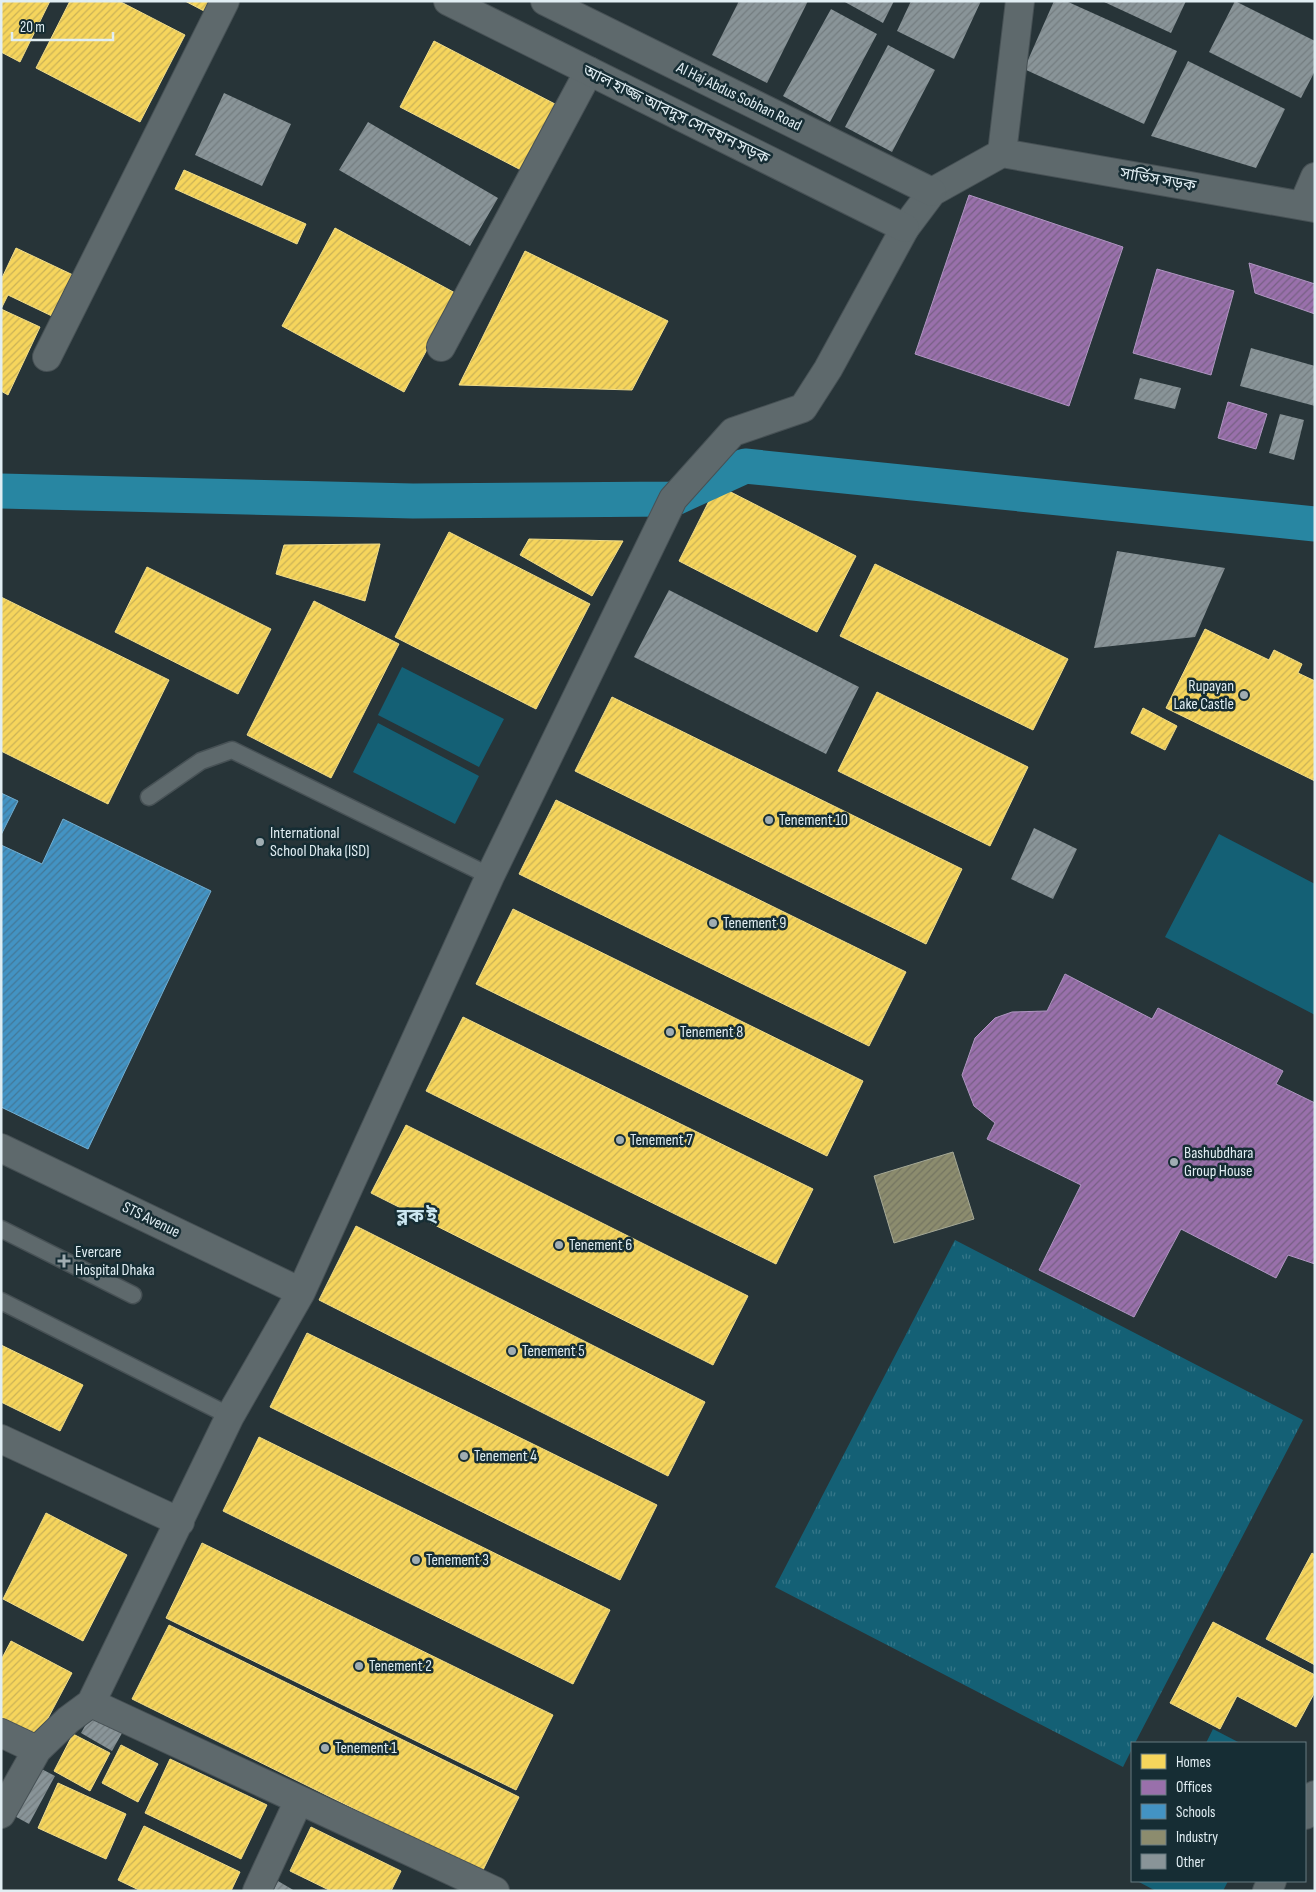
<svg xmlns="http://www.w3.org/2000/svg" width="1316" height="1892" viewBox="0 0 1316 1892" font-family="'Sofia Sans Condensed','Noto Sans Bengali',sans-serif">
	<defs>
		<pattern id="grass-tufts" width="24" height="20" patternUnits="userSpaceOnUse" patternTransform="scale(1.25)"><rect width="24" height="20" fill="#146075"/><path d="M3 7l-1-3M5 7V3M7 7l1-3M15 17l-1-3M17 17v-4M19 17l1-3" fill="none" stroke="#367789"/></pattern>
		<pattern id="homes-hatch" width="6" height="6" patternUnits="userSpaceOnUse" patternTransform="scale(1.25)"><rect width="6" height="6" fill="#f6d55c"/><path d="M-1 1l2-2M0 6l6-6M5 7l2-2" fill="none" stroke="#cab257"/></pattern>
		<pattern id="offices-hatch" width="6" height="6" patternUnits="userSpaceOnUse" patternTransform="scale(1.25)"><rect width="6" height="6" fill="#9970ab"/><path d="M-1 1l2-2M0 6l6-6M5 7l2-2" fill="none" stroke="#776084"/></pattern>
		<pattern id="schools-hatch" width="6" height="6" patternUnits="userSpaceOnUse" patternTransform="scale(1.25)"><rect width="6" height="6" fill="#4393c3"/><path d="M-1 1l2-2M0 6l6-6M5 7l2-2" fill="none" stroke="#437898"/></pattern>
		<pattern id="industry-hatch" width="6" height="6" patternUnits="userSpaceOnUse" patternTransform="scale(1.25)"><rect width="6" height="6" fill="#8c8c6e"/><path d="M-1 1l2-2M0 6l6-6M5 7l2-2" fill="none" stroke="#737461"/></pattern>
		<pattern id="building-hatch" width="6" height="6" patternUnits="userSpaceOnUse" patternTransform="scale(1.25)"><rect width="6" height="6" fill="#899498"/><path d="M-1 1l2-2M0 6l6-6M5 7l2-2" fill="none" stroke="#747d80"/></pattern>
	</defs>
	<rect width="100%" height="100%" fill="#273438"/>
	<path fill="url(#grass-tufts)" d="M 955,1240 L 1303,1420 L 1135,1743 L 1132,1743 L 1132,1749 L 1123,1767 L 775,1587 Z"/>
	<path fill="#146075" d="M 402,667 L 504,719 L 479,767 L 378,715 Z
		M 378,723 L 479,776 L 455,824 L 353,772 Z
		M 1219,834 L 1315,884 L 1315,1015 L 1165,937 Z
		M 1213,1729 L 1240,1743 L 1206,1743 Z
		M 1137,1881 L 1228,1881 L 1223,1891 L 1156,1891 Z"/>
	<path fill="url(#homes-hatch)" stroke="#f0dc89" d="M 1,1 L 50,1 L 20,62 L 1,52 Z
		M 70,1 L 119,1 L 185,35 L 140,122 L 36,68 Z
		M 185,1 L 209,1 L 204,11 Z
		M 434,41 L 555,104 L 521,170 L 400,107 Z
		M 184,170 L 306,224 L 297,244 L 175,189 Z
		M 335,228 L 457,294 L 404,392 L 282,326 Z
		M 16,248 L 73,275 L 54,317 L 8,295 L 1,309 L 1,280 Z
		M 525,251 L 668,321 L 632,390 L 459,385 Z
		M 1,309 L 40,327 L 8,395 L 1,391 Z
		M 717,485 L 856,556 L 817,632 L 679,561 Z
		M 449,532 L 590,604 L 536,709 L 395,637 Z
		M 529,539 L 623,541 L 592,596 L 520,555 Z
		M 380,544 L 365,601 L 276,574 L 284,545 Z
		M 875,564 L 1068,659 L 1033,730 L 840,636 Z
		M 147,567 L 271,629 L 238,694 L 115,632 Z
		M 1,597 L 169,680 L 108,804 L 1,751 Z
		M 314,601 L 399,644 L 331,778 L 247,735 Z
		M 1205,629 L 1269,660 L 1274,650 L 1302,664 L 1298,673 L 1315,681 L 1315,781 L 1166,708 Z
		M 877,692 L 1028,767 L 990,846 L 838,771 Z
		M 612,697 L 962,869 L 926,944 L 575,771 Z
		M 1143,708 L 1177,726 L 1165,750 L 1131,733 Z
		M 556,800 L 906,972 L 869,1046 L 519,874 Z
		M 513,909 L 863,1081 L 827,1156 L 476,984 Z
		M 463,1017 L 813,1189 L 776,1264 L 426,1091 Z
		M 406,1125 L 748,1296 L 713,1365 L 371,1193 Z
		M 356,1226 L 705,1402 L 668,1476 L 319,1300 Z
		M 307,1333 L 657,1505 L 620,1580 L 270,1407 Z
		M 1,1345 L 83,1385 L 60,1431 L 1,1402 Z
		M 259,1437 L 610,1610 L 573,1684 L 223,1511 Z
		M 46,1513 L 127,1555 L 83,1641 L 3,1599 Z
		M 202,1543 L 553,1715 L 516,1790 L 166,1618 Z
		M 1312,1553 L 1315,1555 L 1315,1665 L 1266,1639 Z
		M 1213,1622 L 1315,1675 L 1315,1692 L 1296,1727 L 1237,1696 L 1220,1729 L 1170,1703 Z
		M 169,1625 L 519,1797 L 482,1872 L 132,1699 Z
		M 11,1641 L 72,1673 L 38,1737 L 1,1717 L 1,1660 Z
		M 73,1734 L 110,1753 L 90,1791 L 54,1771 Z
		M 121,1745 L 158,1764 L 138,1802 L 102,1783 Z
		M 170,1759 L 267,1805 L 241,1859 L 145,1813 Z
		M 58,1783 L 126,1814 L 106,1859 L 38,1828 Z
		M 144,1826 L 240,1872 L 231,1891 L 141,1891 L 118,1880 Z
		M 311,1827 L 401,1871 L 391,1891 L 331,1891 L 290,1871 Z"/>
	<path fill="url(#offices-hatch)" stroke="#af96c1" d="M 969,195 L 1123,247 L 1069,406 L 915,354 Z
		M 1249,263 L 1315,284 L 1315,314 L 1255,293 Z
		M 1157,269 L 1234,291 L 1211,375 L 1133,353 Z
		M 1228,402 L 1267,414 L 1256,449 L 1218,438 Z
		M 1065,974 L 1152,1019 L 1158,1008 L 1283,1071 L 1276,1084 L 1315,1103 L 1315,1264 L 1288,1255 L 1276,1278 L 1181,1229 L 1134,1317 L 1039,1270 L 1081,1185 L 987,1139 L 995,1123 L 974,1106 L 962,1075 L 975,1038 L 995,1018 L 1012,1012 L 1047,1011 Z"/>
	<path fill="url(#schools-hatch)" stroke="#72aed1" d="M 1,793 L 18,801 L 1,835 Z
		M 63,819 L 211,891 L 88,1149 L 1,1107 L 1,845 L 42,864 Z"/>
	<path fill="url(#industry-hatch)" stroke="#a6a996" d="M 953,1152 L 974,1219 L 894,1243 L 874,1176 Z"/>
	<g fill="none" stroke-linecap="round" stroke-linejoin="round">
		<path stroke="#2886a2" stroke-width="35" d="M 1,491 L 413,501 L 673,499 L 745,466 L 1315,524"/>
	</g>
	<path fill="url(#building-hatch)" d="M 739,1 L 808,1 L 767,83 L 712,55 Z
		M 843,1 L 894,1 L 883,23 Z
		M 911,1 L 981,1 L 954,59 L 897,31 Z
		M 1054,1 L 1066,1 L 1177,51 L 1144,124 L 1024,69 Z
		M 1102,1 L 1186,1 L 1171,33 Z
		M 1235,1 L 1315,41 L 1315,71 L 1301,98 L 1209,52 Z
		M 831,9 L 877,34 L 830,122 L 783,96 Z
		M 888,45 L 935,70 L 892,152 L 845,127 Z
		M 1188,61 L 1285,109 L 1256,168 L 1151,136 Z
		M 224,93 L 291,124 L 262,186 L 195,155 Z
		M 368,122 L 498,198 L 470,246 L 339,170 Z
		M 1251,348 L 1315,366 L 1315,406 L 1240,386 Z
		M 1140,378 L 1181,388 L 1175,409 L 1134,399 Z
		M 1280,414 L 1304,420 L 1294,460 L 1269,453 Z
		M 1117,551 L 1225,568 L 1195,637 L 1094,648 Z
		M 669,590 L 859,687 L 826,754 L 634,657 Z
		M 1034,828 L 1077,849 L 1053,899 L 1011,879 Z
		M 95,1708 L 126,1726 L 112,1751 L 81,1733 Z
		M 36,1766 L 55,1776 L 29,1824 L 9,1813 Z
		M 278,1881 L 295,1891 L 273,1891 Z"/>
	<g fill="none" stroke-linecap="round" stroke-linejoin="round">
		<g stroke="#475155" stroke-width="19">
			<path id="lane" d="M 149,797 L 201,761 L 232,750 L 490,876
				M 1,1229 L 133,1295
				M 1,1301 L 230,1416"/>
		</g>
		<g stroke="#475155" stroke-width="30">
			<path id="street" d="M 1002,153 L 1315,208
				M 1303,205 L 1315,177
				M 441,347 L 589,71
				M 47,357 L 225,1
				M 1,1148 L 301,1292
				M 1,1439 L 180,1522
				M 91,1703 L 495,1891
				M 1,1733 L 37,1750
				M 1,1814 L 37,1750 L 68,1720 L 91,1703 L 230,1416 L 301,1292 L 490,876 L 673,499 L 733,432 L 803,408 L 828,369 L 905,228 L 932,192 L 1002,153 L 1020,1
				M 257,1891 L 299,1800"/>
		</g>
		<g stroke="#475155" stroke-width="30">
			<path id="secondary" d="M 448,1 L 905,228
				M 545,1 L 932,192
				M 1305,1815 L 1315,1795
				M 1267,1891 L 1272,1881"/>
		</g>
		<use href="#lane" stroke="#5e696c" stroke-width="16"/>
		<use href="#street" stroke="#5e696c" stroke-width="28"/>
		<use href="#secondary" stroke="#5e696c" stroke-width="28"/>
	</g>
	<g fill="#a0adb2" stroke="#162d34" stroke-width="2">
		<circle cx="1244" cy="695" r="5"/>
		<circle cx="769" cy="820" r="5"/>
		<circle cx="260" cy="842" r="5"/>
		<circle cx="713" cy="923" r="5"/>
		<circle cx="670" cy="1032" r="5"/>
		<circle cx="620" cy="1140" r="5"/>
		<circle cx="1174" cy="1162" r="5"/>
		<circle cx="559" cy="1245" r="5"/>
		<path d="M61.5 1253.5h5v5h5v5h-5v5h-5v-5h-5v-5h5z"/>
		<circle cx="512" cy="1351" r="5"/>
		<circle cx="464" cy="1456" r="5"/>
		<circle cx="416" cy="1560" r="5"/>
		<circle cx="359" cy="1666" r="5"/>
		<circle cx="325" cy="1748" r="5"/>
	</g>
	<g text-anchor="middle" dominant-baseline="central" stroke-width="5" stroke-linejoin="round" paint-order="stroke">
		<g font-size="16" fill="#e1eef3" stroke="#162d34">
			<text transform="translate(739 97) rotate(26)">Al Haj Abdus Sobhan Road</text>
			<text transform="translate(676 115) rotate(26)">আল হাজ্জ আবদুস সোবহান সড়ক</text>
			<text transform="translate(1158 180) rotate(10)">সার্ভিস সড়ক</text>
			<text transform="translate(151 1220) rotate(26)">STS Avenue</text>
		</g>
		<g font-size="16" fill="#e1eef3" stroke="#162d34" text-anchor="start">
			<text x="1234" y="686" text-anchor="end">Rupayan<tspan x="1234" dy="18">Lake Castle</tspan></text>
			<text x="779" y="820">Tenement 10</text>
			<text x="270" y="833">International<tspan x="270" dy="18">School Dhaka (ISD)</tspan></text>
			<text x="723" y="923">Tenement 9</text>
			<text x="680" y="1032">Tenement 8</text>
			<text x="630" y="1140">Tenement 7</text>
			<text x="1184" y="1153">Bashubdhara<tspan x="1184" dy="18">Group House</tspan></text>
			<text x="569" y="1245">Tenement 6</text>
			<text x="75" y="1252">Evercare<tspan x="75" dy="18">Hospital Dhaka</tspan></text>
			<text x="522" y="1351">Tenement 5</text>
			<text x="474" y="1456">Tenement 4</text>
			<text x="426" y="1560">Tenement 3</text>
			<text x="369" y="1666">Tenement 2</text>
			<text x="335" y="1748">Tenement 1</text>
		</g>
		<g font-size="19" font-weight="bold" fill="#cce7f1" stroke="#162d34">
			<text x="417" y="1216">ব্লক ই</text>
		</g>
	</g>
	<rect width="1316" height="1892" fill="none" stroke="#e1eef3" stroke-width="5"/>
	<rect x="1131" y="1742" width="175" height="140" fill="#162d34" stroke="#677a80"/>
	<rect x="1141" y="1754" width="25" height="15" fill="#f6d55c" stroke="#677a80"/>
	<text x="1176" y="1767" font-size="15" fill="#e1eef3">Homes</text>
	<rect x="1141" y="1780" width="25" height="15" fill="#9970ab" stroke="#677a80"/>
	<text x="1176" y="1792" font-size="15" fill="#e1eef3">Offices</text>
	<rect x="1141" y="1804" width="25" height="15" fill="#4393c3" stroke="#677a80"/>
	<text x="1176" y="1817" font-size="15" fill="#e1eef3">Schools</text>
	<rect x="1141" y="1830" width="25" height="15" fill="#8c8c6e" stroke="#677a80"/>
	<text x="1176" y="1842" font-size="15" fill="#e1eef3">Industry</text>
	<rect x="1141" y="1854" width="25" height="15" fill="#899498" stroke="#677a80"/>
	<text x="1176" y="1867" font-size="15" fill="#e1eef3">Other</text>
	<path d="M12 32v8h101v-8" fill="none" stroke="#e1eef3" stroke-width="2.5"/>
	<text x="20" y="32" font-size="15" fill="#e1eef3" stroke="#162d34" stroke-width="4" paint-order="stroke">20 m</text>
</svg>
